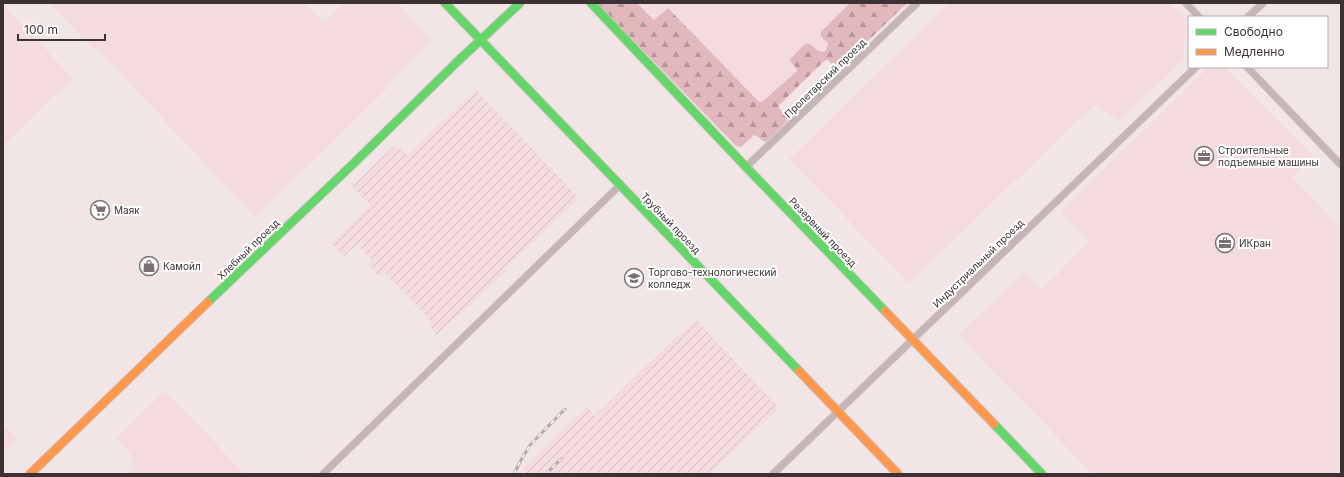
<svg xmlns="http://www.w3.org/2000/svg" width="1344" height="477" viewBox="0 0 1344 477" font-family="Inter,sans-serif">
	<defs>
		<pattern id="industrial-furrows" width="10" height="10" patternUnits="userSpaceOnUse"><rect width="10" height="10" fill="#f4dbde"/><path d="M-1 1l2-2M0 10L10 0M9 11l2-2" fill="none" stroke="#d2bcbf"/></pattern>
		<pattern id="forest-firs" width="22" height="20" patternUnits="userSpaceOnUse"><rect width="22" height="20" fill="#e0b8bd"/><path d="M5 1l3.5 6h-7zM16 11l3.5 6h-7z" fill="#b7969a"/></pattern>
	</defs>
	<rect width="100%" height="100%" fill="#f2e5e6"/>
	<path fill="#f4dbde" d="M 50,3 L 304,3 L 323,23 L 344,3 L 397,3 L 432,40 L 384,86 L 387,89 L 255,217 L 105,57 L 85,41 Z
		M 639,3 L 886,3 L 758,126 Z
		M 949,3 L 1170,3 L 1186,19 L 1183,60 L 1120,120 L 1094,105 L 909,283 L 789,159 Z
		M 3,5 L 73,78 L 3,145 Z
		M 1225,67 L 1314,157 L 1292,177 L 1341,228 L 1341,474 L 1093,474 L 958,335 L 1024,273 L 1041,289 L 1058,274 L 1090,241 L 1062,213 L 1063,209 L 1208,68 Z
		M 165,391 L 245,474 L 126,474 L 132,468 L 132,456 L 116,439 Z
		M 3,424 L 17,439 L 3,452 Z"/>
	<path fill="url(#industrial-furrows)" d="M 476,90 L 576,195 L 576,201 L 504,269 L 506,271 L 498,279 L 437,335 L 428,324 L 431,321 L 384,272 L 379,276 L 368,265 L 372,260 L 357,244 L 344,256 L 331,243 L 370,205 L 352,186 L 393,147 L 397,146 L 407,155 Z
		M 696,320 L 779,408 L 710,474 L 528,474 L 523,469 L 527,464 L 587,407 L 594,416 L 672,341 Z"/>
	<path fill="url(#forest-firs)" d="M 597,3 L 637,3 L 654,20 L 668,8 L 759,102 L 762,102 L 797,71 C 796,66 791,64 790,59 C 795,55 799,49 804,45 C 812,39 815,55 826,51 L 828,43 L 821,36 L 821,32 L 850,3 L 907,3 L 839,69 L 835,68 L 828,60 L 825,60 L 779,105 L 779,108 L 787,118 L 787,121 L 766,142 C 761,141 759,136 754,135 L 741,147 L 736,146 Z"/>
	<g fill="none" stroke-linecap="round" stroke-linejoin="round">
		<g stroke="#cdc2c3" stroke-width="8">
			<path id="street" d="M 1186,3 L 1199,17
				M 1248,17 L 1263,3
				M 1247,67 L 1341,165
				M 746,167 L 917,3
				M 323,474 L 620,185
				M 773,474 L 1196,67"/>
		</g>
		<g stroke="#cdc2c3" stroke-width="10">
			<path id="fast" d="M 445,3 L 799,371
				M 591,3 L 746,167 L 885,311
				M 208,302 L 353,164 L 457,62 L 520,3
				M 994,424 L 1042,474"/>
		</g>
		<g stroke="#cdc2c3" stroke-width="10">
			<path id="slow" d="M 885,311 L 994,424
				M 799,371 L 898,474
				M 30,474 L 208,302"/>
		</g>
		<use href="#street" stroke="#c6b5b6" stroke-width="6"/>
		<use href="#fast" stroke="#63d668" stroke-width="8"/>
		<use href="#slow" stroke="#ff974d" stroke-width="8"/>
		<g stroke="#b6aaaa" stroke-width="3">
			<path id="rail" d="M 514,474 L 520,462 L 530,445 L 565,409
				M 546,474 L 561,459"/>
		</g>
		<use href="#rail" stroke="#fff" stroke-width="1.5" stroke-dasharray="4.5" stroke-linecap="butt"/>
	</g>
	<defs>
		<g id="office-ring" transform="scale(1)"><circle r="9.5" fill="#fff" stroke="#7c7172" stroke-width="1.5"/><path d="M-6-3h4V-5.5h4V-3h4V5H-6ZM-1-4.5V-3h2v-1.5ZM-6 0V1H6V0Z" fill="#7c7172"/></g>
		<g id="supermarket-ring" transform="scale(1)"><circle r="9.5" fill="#fff" stroke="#7c7172" stroke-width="1.5"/><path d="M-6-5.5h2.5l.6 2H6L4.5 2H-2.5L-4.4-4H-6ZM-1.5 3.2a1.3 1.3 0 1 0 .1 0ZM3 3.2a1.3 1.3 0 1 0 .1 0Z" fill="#7c7172"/></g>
		<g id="shop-ring" transform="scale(1)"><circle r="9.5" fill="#fff" stroke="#7c7172" stroke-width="1.5"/><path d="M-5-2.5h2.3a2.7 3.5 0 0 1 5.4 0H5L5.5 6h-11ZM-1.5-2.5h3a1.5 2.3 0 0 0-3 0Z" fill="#7c7172"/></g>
		<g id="university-ring" transform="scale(1)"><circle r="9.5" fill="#fff" stroke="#7c7172" stroke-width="1.5"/><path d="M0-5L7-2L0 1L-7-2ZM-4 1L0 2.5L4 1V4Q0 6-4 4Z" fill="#7c7172"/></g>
	</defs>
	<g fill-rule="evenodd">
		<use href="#office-ring" x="1204" y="156"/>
		<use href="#supermarket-ring" x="100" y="210"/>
		<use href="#office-ring" x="1225" y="243"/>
		<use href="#shop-ring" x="149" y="266"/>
		<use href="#university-ring" x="634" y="278"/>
	</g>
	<g text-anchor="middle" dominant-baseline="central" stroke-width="4" stroke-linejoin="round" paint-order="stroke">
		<g font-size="10" fill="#3c3233" stroke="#fff">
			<text transform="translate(825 78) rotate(-44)">Пролетарский проезд</text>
			<text transform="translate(671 223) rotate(46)">Трубный проезд</text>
			<text transform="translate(823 232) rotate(46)">Резервный проезд</text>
			<text transform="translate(248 249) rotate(-44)">Хлебный проезд</text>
			<text transform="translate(978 263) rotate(-44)">Индустриальный проезд</text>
		</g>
		<g font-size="10" fill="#3c3233" stroke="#fff" text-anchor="start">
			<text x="1218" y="150">Строительные<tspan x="1218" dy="12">подъемные машины</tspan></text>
			<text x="114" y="210">Маяк</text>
			<text x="1239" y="243">ИКран</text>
			<text x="163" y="266">Камойл</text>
			<text x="648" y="272">Торгово-технологический<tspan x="648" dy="12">колледж</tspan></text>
		</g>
	</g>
	<rect width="1344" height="477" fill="none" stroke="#3c3233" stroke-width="8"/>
	<rect x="1188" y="16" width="140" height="52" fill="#ffffff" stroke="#b1adad"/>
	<rect x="1196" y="29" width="20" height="6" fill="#63d668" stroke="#b1adad"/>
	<text x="1224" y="36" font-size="12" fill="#3c3233">Свободно</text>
	<rect x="1196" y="49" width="20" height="6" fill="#ff974d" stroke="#b1adad"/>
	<text x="1224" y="56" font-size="12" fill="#3c3233">Медленно</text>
	<path d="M18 34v6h87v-6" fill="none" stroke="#3c3233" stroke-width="2"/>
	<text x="24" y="34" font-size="12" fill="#3c3233" stroke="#ffffff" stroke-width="3" paint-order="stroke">100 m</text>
</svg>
